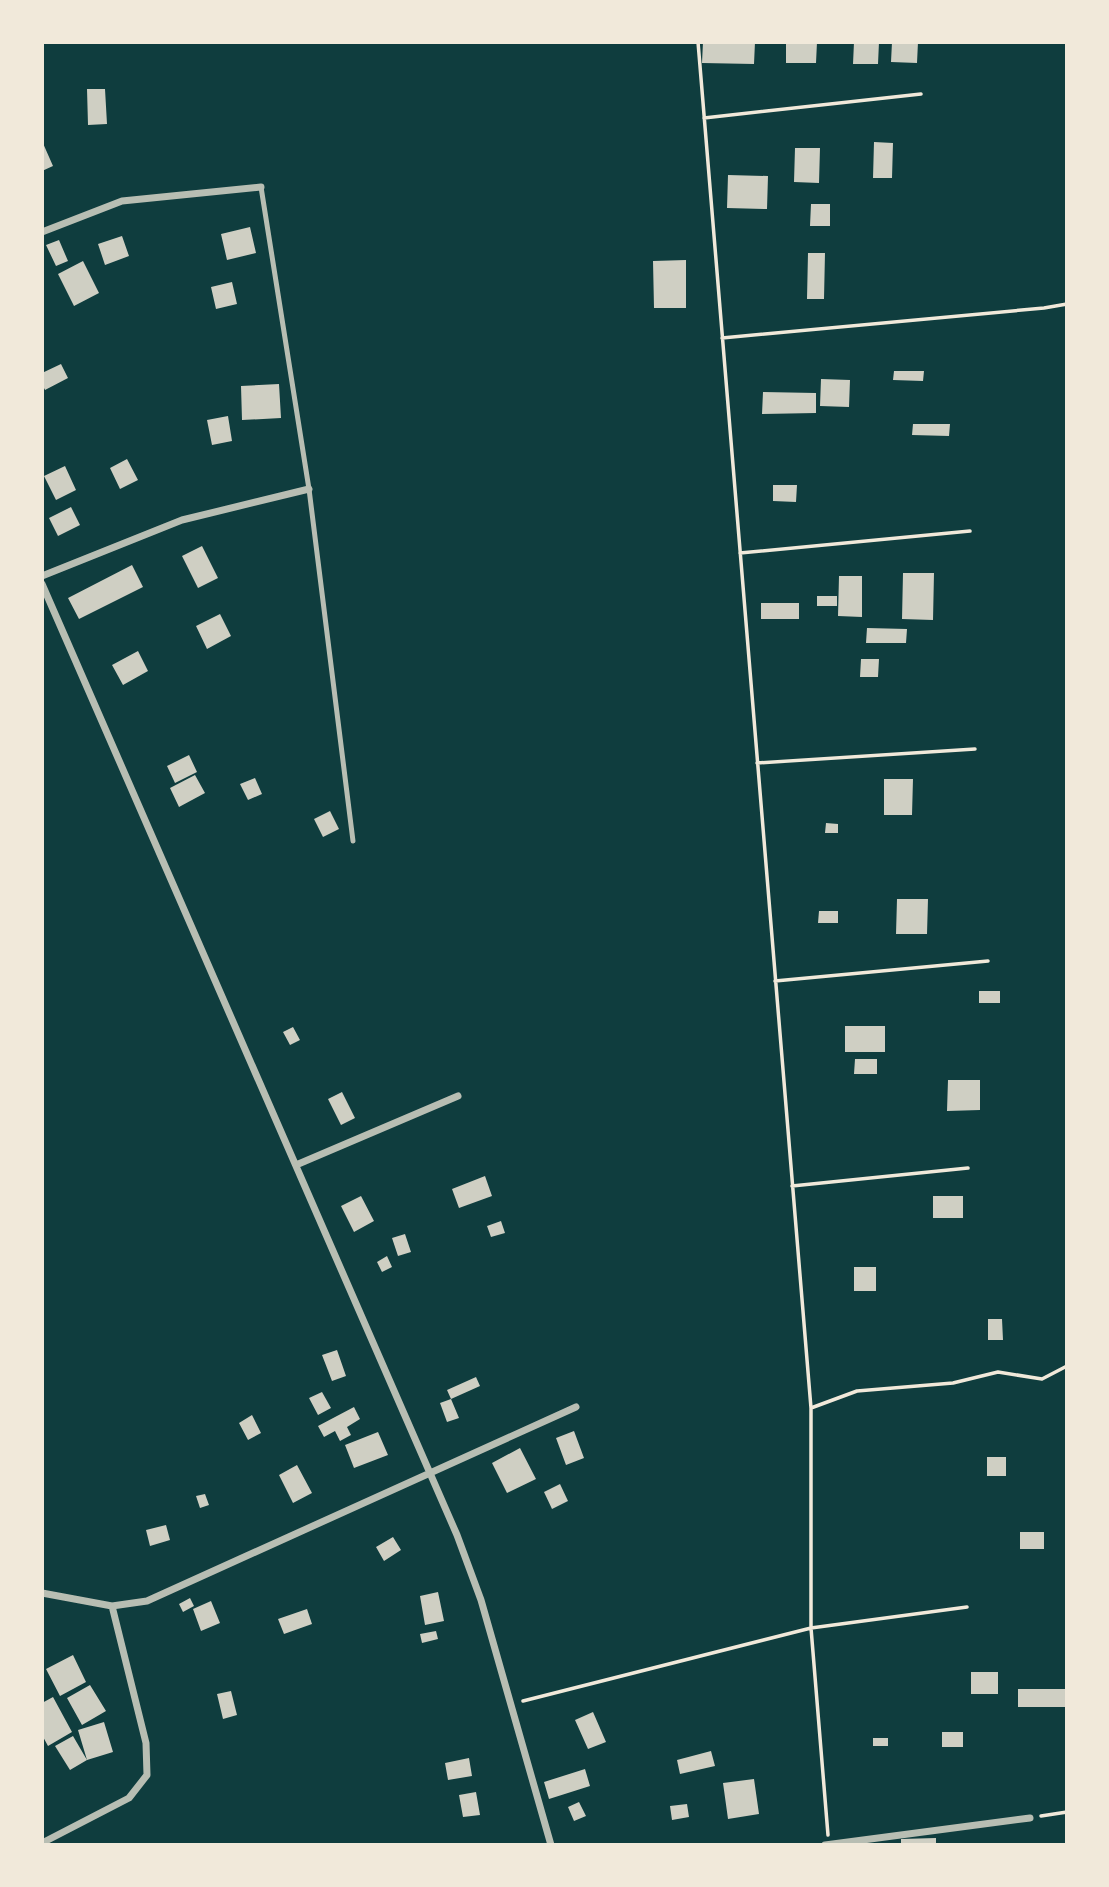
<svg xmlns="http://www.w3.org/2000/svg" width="1109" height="1887" viewBox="0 0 1109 1887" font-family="Poppins,sans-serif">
	<rect width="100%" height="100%" fill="#0f3d3e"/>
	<path fill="#cfcfc3" d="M 703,42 L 755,42 L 754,64 L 702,63 Z
		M 786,42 L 817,42 L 816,63 L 786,63 Z
		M 854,42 L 879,42 L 878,64 L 853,64 Z
		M 892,42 L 918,42 L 917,63 L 891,62 Z
		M 87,89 L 105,89 L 107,124 L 88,125 Z
		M 42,141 L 53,166 L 42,171 Z
		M 874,142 L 893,143 L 892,178 L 873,178 Z
		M 795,148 L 820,148 L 819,183 L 794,182 Z
		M 728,175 L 768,176 L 767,209 L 727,208 Z
		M 811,204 L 830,204 L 830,226 L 810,226 Z
		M 250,227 L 256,253 L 227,260 L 221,234 Z
		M 122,236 L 129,256 L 105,265 L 98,244 Z
		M 59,240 L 68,261 L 56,266 L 46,245 Z
		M 808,253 L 825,253 L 824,299 L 807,299 Z
		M 686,260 L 686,308 L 654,308 L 653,261 Z
		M 83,261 L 99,293 L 74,306 L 58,274 Z
		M 232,282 L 237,304 L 216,309 L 211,287 Z
		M 61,364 L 68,378 L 45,390 L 42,384 L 42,373 Z
		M 894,371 L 924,371 L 923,381 L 893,380 Z
		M 821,379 L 850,380 L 849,407 L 820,406 Z
		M 279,384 L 281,418 L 242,420 L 241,386 Z
		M 763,392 L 816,393 L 816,413 L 762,414 Z
		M 228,416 L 232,441 L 212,445 L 207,420 Z
		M 913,424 L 950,424 L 949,436 L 912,435 Z
		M 127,459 L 138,480 L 120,489 L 110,468 Z
		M 65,466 L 76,490 L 56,500 L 44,476 Z
		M 773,485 L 797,485 L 796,502 L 773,501 Z
		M 71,507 L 80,525 L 58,536 L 49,518 Z
		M 202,546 L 218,578 L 198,588 L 182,556 Z
		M 132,565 L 143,587 L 79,619 L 68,598 Z
		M 903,573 L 934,573 L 933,620 L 902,619 Z
		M 839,576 L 862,576 L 862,617 L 838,616 Z
		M 817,596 L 837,596 L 837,606 L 817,606 Z
		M 761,603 L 799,603 L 799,619 L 761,619 Z
		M 220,614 L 231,636 L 207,649 L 196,626 Z
		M 867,628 L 907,629 L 906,643 L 866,643 Z
		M 138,651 L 148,671 L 123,685 L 112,665 Z
		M 861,659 L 879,659 L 878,677 L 860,677 Z
		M 189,755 L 197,772 L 175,783 L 167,766 Z
		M 195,775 L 205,793 L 179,807 L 170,788 Z
		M 255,778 L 262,794 L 248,800 L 240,784 Z
		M 884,779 L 913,779 L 912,815 L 884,815 Z
		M 330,811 L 339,829 L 323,837 L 314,819 Z
		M 826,823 L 838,824 L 838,833 L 825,833 Z
		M 897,899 L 928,899 L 927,934 L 896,934 Z
		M 819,911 L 838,911 L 838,923 L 818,923 Z
		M 979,991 L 1000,991 L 1000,1003 L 979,1003 Z
		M 845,1026 L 885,1026 L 885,1052 L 845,1052 Z
		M 293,1027 L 300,1040 L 290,1045 L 283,1032 Z
		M 855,1059 L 877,1059 L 877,1074 L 854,1074 Z
		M 948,1080 L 980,1080 L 980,1110 L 947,1111 Z
		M 342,1092 L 355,1118 L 341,1125 L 328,1099 Z
		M 485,1176 L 492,1196 L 459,1208 L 452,1189 Z
		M 361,1196 L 374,1221 L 354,1232 L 341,1206 Z
		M 933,1196 L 963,1196 L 963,1218 L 933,1218 Z
		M 501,1221 L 505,1233 L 491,1237 L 487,1226 Z
		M 405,1234 L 411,1252 L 398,1256 L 392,1238 Z
		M 387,1256 L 392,1267 L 382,1272 L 377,1262 Z
		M 854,1267 L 876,1267 L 876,1291 L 854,1291 Z
		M 988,1319 L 1002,1319 L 1003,1340 L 988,1340 Z
		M 337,1350 L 346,1376 L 332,1381 L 322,1355 Z
		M 476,1377 L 480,1386 L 451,1399 L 459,1418 L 447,1422 L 440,1403 L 451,1399 L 447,1390 Z
		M 322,1392 L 331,1408 L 318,1415 L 309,1398 Z
		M 354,1407 L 360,1419 L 347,1427 L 351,1435 L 340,1441 L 335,1431 L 324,1437 L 318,1426 Z
		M 252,1415 L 261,1433 L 248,1440 L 239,1423 Z
		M 574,1431 L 584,1458 L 566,1465 L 556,1438 Z
		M 378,1432 L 388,1455 L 354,1468 L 345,1445 Z
		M 520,1448 L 536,1479 L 507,1493 L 492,1463 Z
		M 987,1457 L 1006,1457 L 1006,1476 L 987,1476 Z
		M 297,1465 L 312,1493 L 293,1503 L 279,1475 Z
		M 560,1484 L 568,1501 L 552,1509 L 544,1492 Z
		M 205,1494 L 209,1505 L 200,1508 L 196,1496 Z
		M 166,1525 L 170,1540 L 150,1546 L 146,1530 Z
		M 1020,1532 L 1044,1532 L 1044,1549 L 1020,1549 Z
		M 393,1537 L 401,1550 L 384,1561 L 376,1547 Z
		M 438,1592 L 444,1621 L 425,1625 L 420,1596 Z
		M 190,1598 L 194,1606 L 183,1612 L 179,1604 Z
		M 211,1601 L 220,1623 L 201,1631 L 193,1609 Z
		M 307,1609 L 312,1624 L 284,1634 L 278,1619 Z
		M 436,1631 L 438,1639 L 422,1643 L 420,1634 Z
		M 73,1655 L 86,1682 L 60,1696 L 46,1669 Z
		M 971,1672 L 998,1672 L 998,1694 L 971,1694 Z
		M 90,1685 L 106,1711 L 82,1725 L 67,1698 Z
		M 1018,1689 L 1065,1689 L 1066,1707 L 1018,1707 Z
		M 231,1691 L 237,1715 L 223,1719 L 217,1694 Z
		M 53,1697 L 72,1732 L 48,1746 L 42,1735 L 42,1703 Z
		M 593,1712 L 606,1742 L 588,1749 L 575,1720 Z
		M 104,1722 L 113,1752 L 87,1760 L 78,1730 Z
		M 942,1732 L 963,1732 L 963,1747 L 942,1747 Z
		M 73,1736 L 87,1760 L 70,1770 L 55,1746 Z
		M 873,1738 L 888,1738 L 888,1746 L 873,1746 Z
		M 711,1751 L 715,1766 L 680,1774 L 677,1760 Z
		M 469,1758 L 472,1776 L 448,1780 L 445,1763 Z
		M 585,1769 L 590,1786 L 549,1799 L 544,1782 Z
		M 754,1779 L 759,1814 L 728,1819 L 723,1783 Z
		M 476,1792 L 480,1815 L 463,1817 L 459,1795 Z
		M 579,1802 L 586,1816 L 574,1821 L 568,1807 Z
		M 687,1804 L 689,1817 L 672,1820 L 670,1806 Z
		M 936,1838 L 936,1845 L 901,1845 L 901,1839 Z"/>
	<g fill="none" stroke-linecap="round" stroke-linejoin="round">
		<path stroke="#f1e9da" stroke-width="3.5" d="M 698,42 L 811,1408 L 811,1628 L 828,1835
			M 704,118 L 921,94
			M 722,338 L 1044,308 L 1067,304
			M 740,553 L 970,531
			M 757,763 L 975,749
			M 775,981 L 988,961
			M 792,1186 L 968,1168
			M 811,1408 L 857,1391 L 953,1383 L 998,1372 L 1042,1379 L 1067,1366
			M 523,1701 L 811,1628 L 967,1607
			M 1041,1816 L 1067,1812"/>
		<path stroke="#b8beb3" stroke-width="5" d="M 261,187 L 309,489 L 353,841"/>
		<path stroke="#b8beb3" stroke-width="7" d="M 42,232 L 122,201 L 261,187
			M 42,576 L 182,520 L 309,489
			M 42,584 L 457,1535 L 481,1600 L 551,1845
			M 296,1165 L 458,1096
			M 42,1593 L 112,1606 L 147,1601 L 576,1407
			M 42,1843 L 129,1798 L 147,1775 L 146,1743 L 112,1606
			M 825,1845 L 1030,1818"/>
	</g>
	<rect width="1109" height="1887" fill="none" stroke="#f1e9da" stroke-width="88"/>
</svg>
